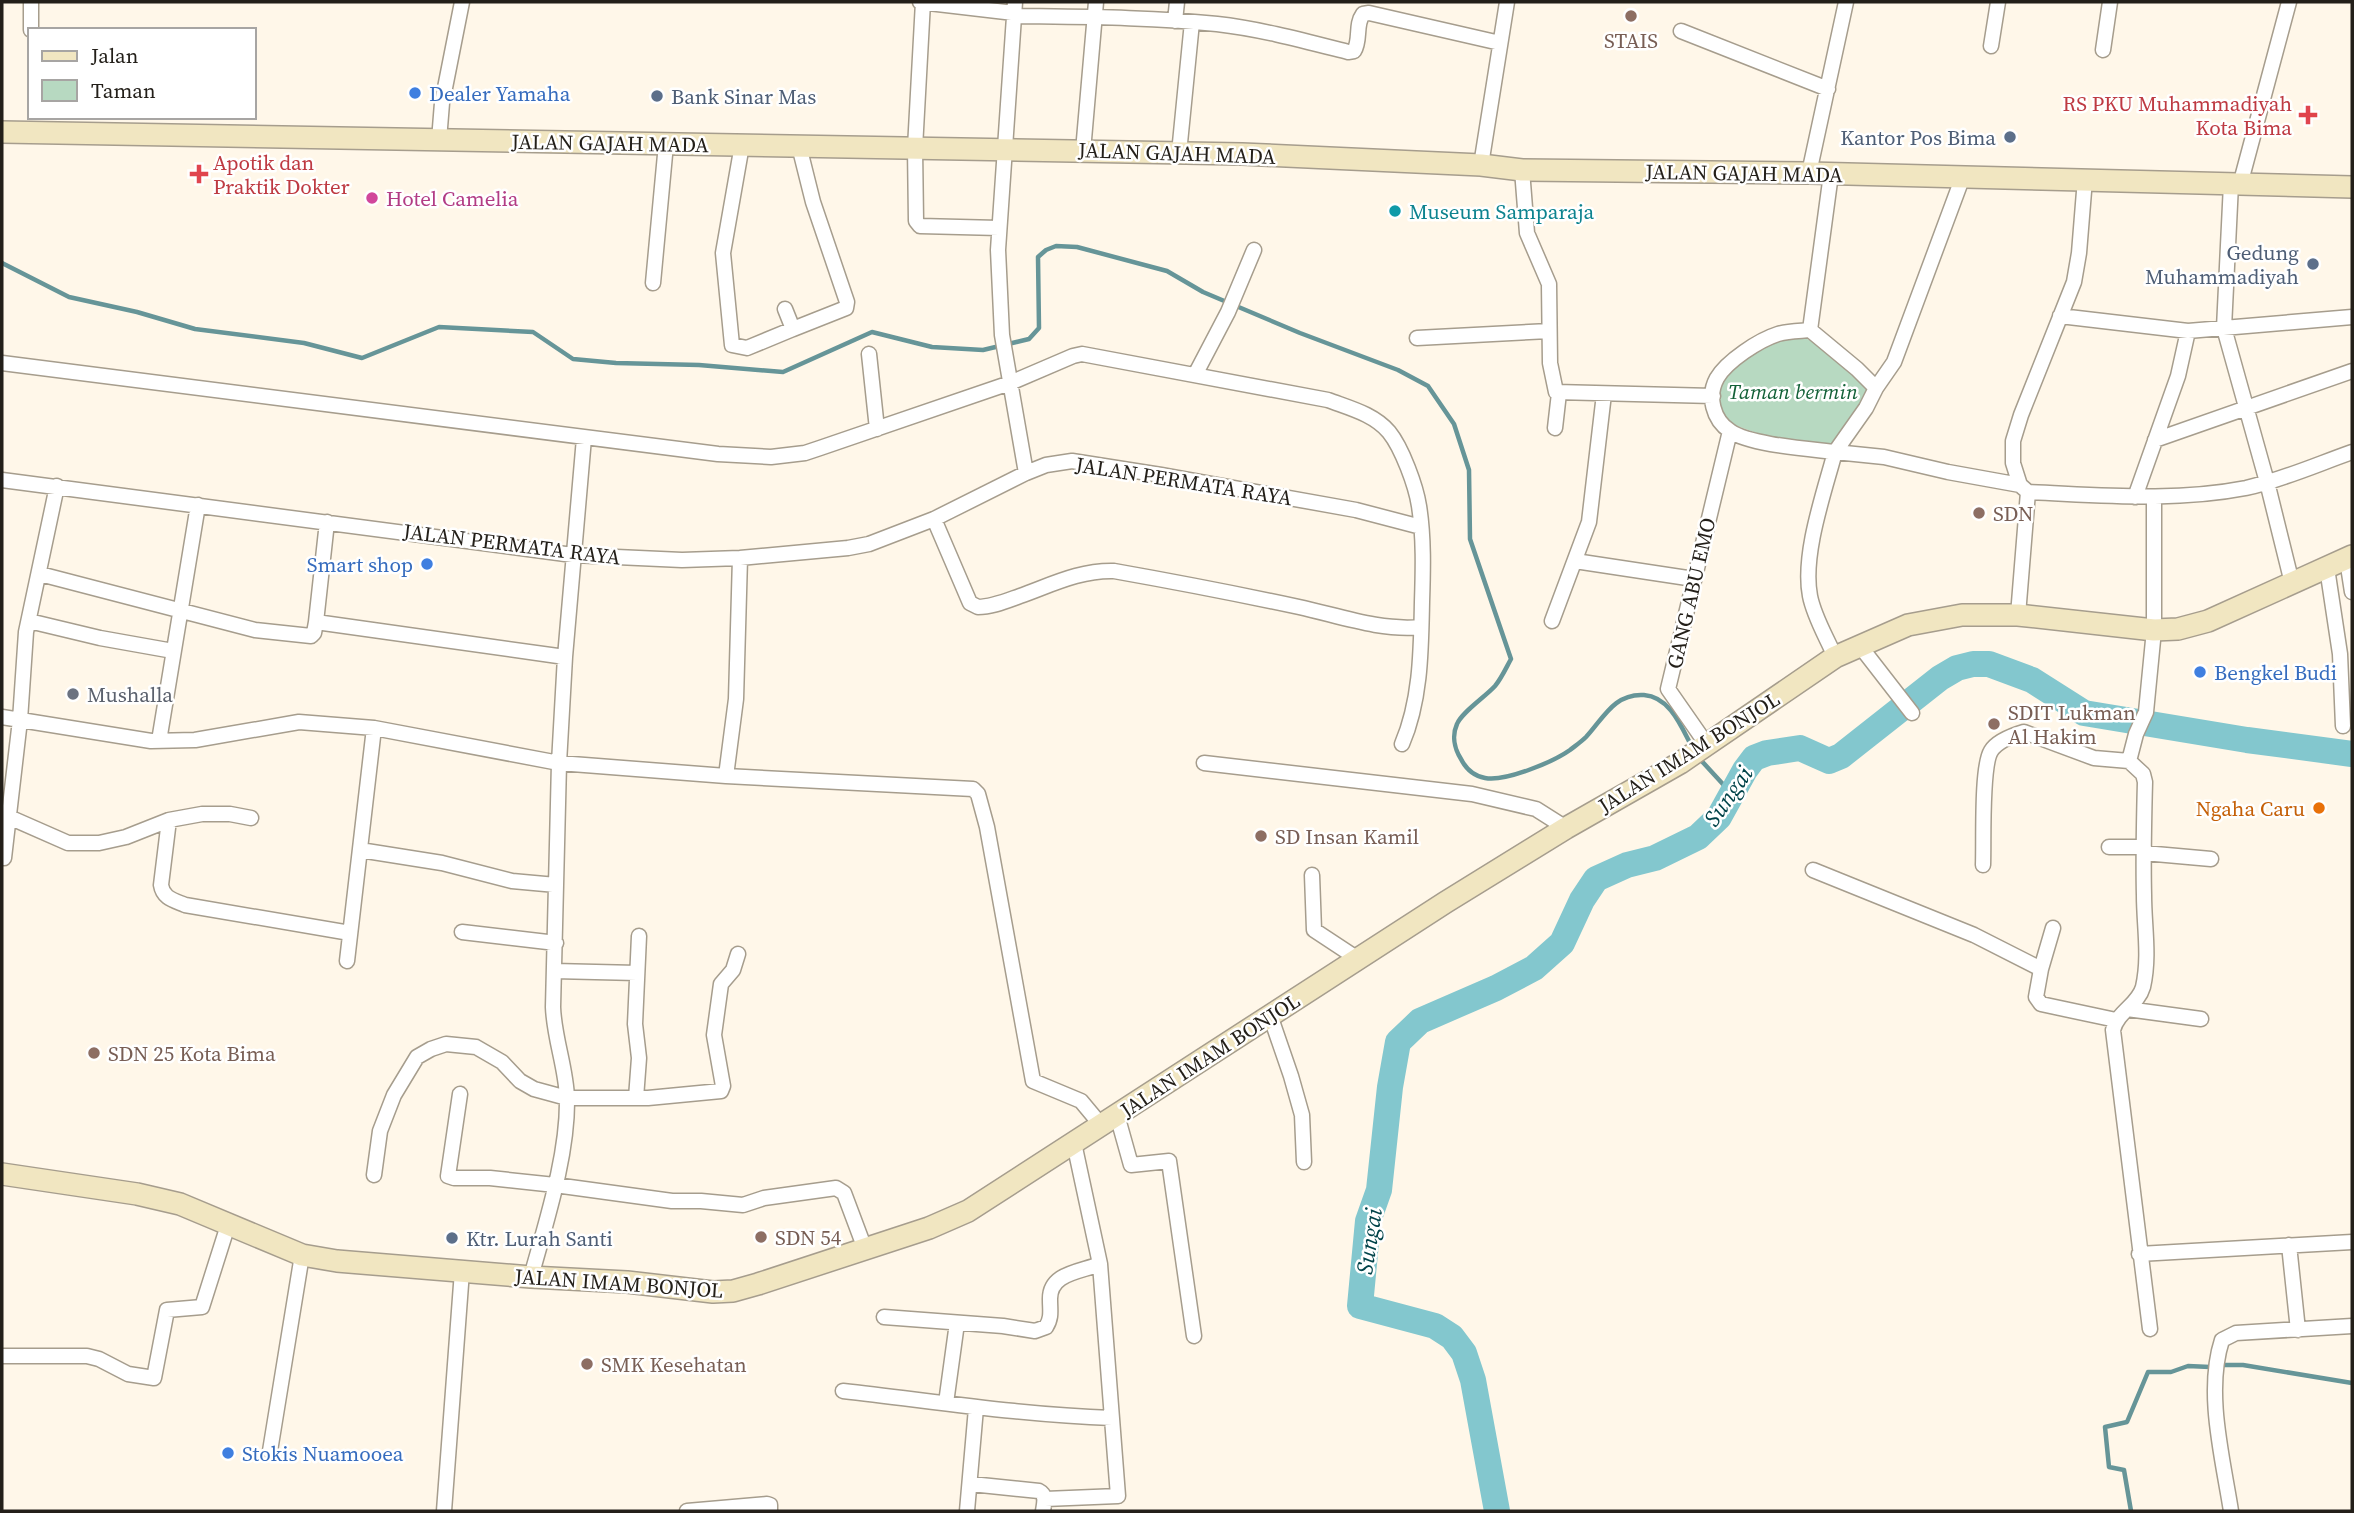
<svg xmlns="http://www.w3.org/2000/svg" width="2354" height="1513" viewBox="0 0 2354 1513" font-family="'Source Serif 4',serif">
	<rect width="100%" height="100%" fill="#fff7e9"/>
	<path fill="#b7d9c1" d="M 1786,337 L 1803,337 L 1816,343 L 1870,389 L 1847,426 L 1830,448 L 1779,441 L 1726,422 C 1700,377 1751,352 1786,337 Z"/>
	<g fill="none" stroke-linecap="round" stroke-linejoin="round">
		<path stroke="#669598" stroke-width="4.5" d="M 2,263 L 69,297 L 137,312 L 195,329 L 304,343 L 362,358 L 439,327 L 533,332 L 573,359 L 616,363 L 699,365 L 783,372 L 872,332 L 932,347 L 983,350 L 1029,339 L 1039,328 L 1038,257 L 1046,250 L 1056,246 L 1077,247 L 1167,271 L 1203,292 L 1300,333 L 1398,370 L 1428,386 L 1454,424 L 1469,470 L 1470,539 L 1511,659 C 1506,668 1501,679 1495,686 C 1485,697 1462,712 1457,724 C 1452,735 1454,748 1461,759 C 1466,769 1474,776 1485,778 C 1505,782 1553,762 1570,750 C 1575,746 1581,742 1586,737 C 1603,719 1614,693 1644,695 C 1670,697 1681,726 1692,747
			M 1698,757 L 1732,794
			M 2223,1365 L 2243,1365 L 2352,1383
			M 2131,1511 L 2124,1470 L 2109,1467 L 2105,1427 L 2127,1422 L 2148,1372 L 2171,1372 L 2188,1366 L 2210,1367"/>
		<path stroke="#83c7ce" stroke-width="26" d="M 1497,1511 L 1473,1380 L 1464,1353 L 1452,1337 L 1435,1326 L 1360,1306 L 1368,1221 L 1379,1190 L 1390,1087 L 1398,1042 L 1420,1021 L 1496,988 L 1534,968 L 1562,943 L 1582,900 L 1596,879 L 1627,865 L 1655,858 L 1698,837 L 1719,817 L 1745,770 L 1754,758 L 1767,753 L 1800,748 L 1829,761 L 1841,756 L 1940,678 L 1957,668 L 1973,664 L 1989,664 L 2032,680 L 2084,713 L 2247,740 L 2352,754"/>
		<g stroke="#a69d8d" stroke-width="17">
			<path id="street" d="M 920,2 L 1014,13
				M 923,2 L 915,148 L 916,221 L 920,226 L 999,228
				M 1015,2 L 998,250 L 1002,335 L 1026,473
				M 1014,16 C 1081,17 1151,17 1217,24 C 1261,29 1305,41 1348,52 L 1354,51 C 1361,40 1355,25 1363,14 L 1369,13 L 1500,43
				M 1175,21 L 1177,2
				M 31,30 L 31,2
				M 1681,31 L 1828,89
				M 1991,46 L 1998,2
				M 2103,50 L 2110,2
				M 439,140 L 442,103 L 462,2
				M 742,145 L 723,253 L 732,345 L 747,348 L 793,329 L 785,309
				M 1083,151 L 1096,2
				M 1179,153 L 1192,22
				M 1481,165 L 1507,2
				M 1522,170 L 1527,233 L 1549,284 L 1550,363 L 1556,392 L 1713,396
				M 1809,173 L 1846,2
				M 2231,184 L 2224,328 L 2267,482 L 2292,583
				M 2240,185 L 2289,2
				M 653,283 L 666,144
				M 2060,316 L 2188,331 L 2352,317
				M 793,329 L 846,308 L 847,302 L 813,202 L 799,146
				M 1810,330 L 1857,369 L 1876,388 L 1866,408 L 1835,452 C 1810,449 1750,445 1730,431 C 1713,420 1707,396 1717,378 C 1727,361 1759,340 1778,334 C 1788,331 1800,331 1810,330 L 1831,174
				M 1417,338 L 1549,331
				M 869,354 L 877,429
				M 2,363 L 718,454 L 771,457 L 805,453 L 820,448 L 1010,383 L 1073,356 L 1082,354 L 1328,400 C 1349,408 1374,414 1389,432 C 1402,448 1416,486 1419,506 C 1424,537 1423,571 1422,602 C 1421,649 1421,700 1402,744
				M 1195,375 L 1228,312 L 1254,250
				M 1876,388 L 1894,362 L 1962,179
				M 1555,428 L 1559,393
				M 2155,440 L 2352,371
				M 2,480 L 573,555 L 682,560 L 740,558 L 848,548 L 869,544 L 934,519 L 1026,473 L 1046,465 L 1072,461 L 1161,475 L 1356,510 L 1421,527
				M 2028,492 C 2101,495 2174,502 2246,488 C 2282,480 2318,464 2352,452
				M 2135,497 L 2178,376 L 2188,331
				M 934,519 L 970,603 L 978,607 C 992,607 1006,601 1020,596 C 1051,585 1080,570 1114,571 C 1176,582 1238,594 1299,607 C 1340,616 1380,631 1421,627
				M 327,522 L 316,622 L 565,657
				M 2347,560 L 2352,592
				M 1575,561 L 1694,579
				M 2327,568 L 2340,654 L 2343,726
				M 40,574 L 255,630 L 311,636 L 314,633 L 316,622
				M 2018,615 L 2028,492 L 2020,485 L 2013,463 L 2013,441 L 2021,415 L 2074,282 L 2079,253 L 2085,179
				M 29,621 L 100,638 L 173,651
				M 1552,621 L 1589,522 L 1604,394
				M 1860,646 L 1912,713
				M 1835,657 C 1827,638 1814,617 1810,596 C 1802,555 1824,493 1835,452 L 1884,457 L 1948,472 L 2020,485
				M 2,717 L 151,741 L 195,740 L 299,722 L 374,728 L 559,763 L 726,776 L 973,789 L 978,794 L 987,827 L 1033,1081 L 1081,1101 L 1101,1125
				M 159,741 L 198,505
				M 1707,745 L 1668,689 L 1730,431
				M 1204,763 L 1472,794 L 1536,809 L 1566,828
				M 726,776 L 736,699 L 740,558
				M 2,814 L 68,843 L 99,843 L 126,837 L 169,820 L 202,814 L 230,814 L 251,818
				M 169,820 L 161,885 C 163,898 173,900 185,905 L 350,933
				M 2109,847 L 2144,847
				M 360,850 L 442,863 L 512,881 L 556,885
				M 2144,853 L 2211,859
				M 4,858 L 20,720 L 26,632 L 57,486
				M 1983,865 C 1984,842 1981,767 1991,751 C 1997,741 2014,735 2024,732 L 2094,758 L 2129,761
				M 1813,870 L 1974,935 L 2041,969 L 2036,997 L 2041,1004 L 2116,1020
				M 1312,875 L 1314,930 L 1358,959
				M 462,932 L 556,943
				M 347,961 L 374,728
				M 2041,969 L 2053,928
				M 554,971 L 637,973
				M 2127,1009 L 2201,1019
				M 1270,1015 L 1291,1076 L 1302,1115 L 1304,1162
				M 460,1094 L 448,1176 L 454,1178 L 490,1178 L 555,1185 L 672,1201 L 701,1201 L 743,1205 L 764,1198 L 836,1188 L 844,1193 L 865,1249
				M 636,1098 L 639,1058 L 635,1024 L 639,936
				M 1117,1115 L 1131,1165 L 1169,1161 L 1194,1336
				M 374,1175 L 380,1131 L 394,1095 L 417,1057 L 431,1049 L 446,1044 L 476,1047 L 502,1062 L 520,1081 L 534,1089 L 567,1098 L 648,1098 L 721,1091 L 723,1086 L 714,1035 L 721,984 L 733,970 L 738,954
				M 2289,1245 L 2298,1330
				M 2139,1254 L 2352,1242
				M 531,1277 C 546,1222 568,1155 567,1098 C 566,1067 554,1038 553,1007 L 559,763 L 565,657 L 584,438
				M 884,1317 L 1003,1326 L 1035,1331 L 1046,1327 C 1052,1318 1050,1310 1050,1300 C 1049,1273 1080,1272 1100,1264 L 1074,1143
				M 2150,1329 L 2113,1030 C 2118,1011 2138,1005 2143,987 C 2150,956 2144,926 2144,895 C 2143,857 2144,819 2145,782 L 2143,774 L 2129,761 L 2136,734 L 2146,712 L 2154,630 L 2154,498
				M 2,1356 L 87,1356 L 99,1359 L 128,1374 L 154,1378 L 167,1310 L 202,1307 L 228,1225
				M 843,1391 C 933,1401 1022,1415 1112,1418
				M 946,1403 L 957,1323
				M 270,1451 L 302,1255
				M 971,1484 L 1039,1491 C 1047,1495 1044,1504 1043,1511
				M 1045,1499 L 1118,1496 L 1100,1264
				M 444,1511 L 462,1271
				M 687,1511 L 767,1504 L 770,1505 L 770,1511
				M 967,1511 L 976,1408
				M 2231,1511 C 2223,1459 2205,1392 2222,1340 L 2236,1333 L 2352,1326"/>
		</g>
		<g stroke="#a69d8d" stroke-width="24">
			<path id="secondary" d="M 2,132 L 1242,154 L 1481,165 L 1522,170 L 1809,173 L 2352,187
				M 2,1174 L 137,1194 L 180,1204 L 302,1255 L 337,1261 L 531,1277 L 627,1282 L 713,1292 L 733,1291 L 758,1284 L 929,1228 L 968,1211 L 1446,902 L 1566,828 L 1680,763 L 1835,657 L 1908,625 L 1962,615 L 2018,615 L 2154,630 L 2178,629 L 2208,621 L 2352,556"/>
		</g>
		<use href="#street" stroke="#fff" stroke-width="14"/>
		<use href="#secondary" stroke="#f1e6c1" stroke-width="21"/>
	</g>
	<g fill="#8d6e63" stroke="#fff" stroke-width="2.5">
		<circle cx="1631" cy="16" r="7"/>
		<circle cx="1979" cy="513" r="7"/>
		<circle cx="1994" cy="724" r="7"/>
		<circle cx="1261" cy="836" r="7"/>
		<circle cx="94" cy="1053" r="7"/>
		<circle cx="761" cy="1237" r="7"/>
		<circle cx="587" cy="1364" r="7"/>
	</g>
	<g fill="#3f7fe0" stroke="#fff" stroke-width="2.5">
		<circle cx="415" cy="93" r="7"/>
		<circle cx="427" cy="564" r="7"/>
		<circle cx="2200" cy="672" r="7"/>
		<circle cx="228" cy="1453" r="7"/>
	</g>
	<g fill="#5c6f8a" stroke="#fff" stroke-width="2.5">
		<circle cx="657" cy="96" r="7"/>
		<circle cx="2010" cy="137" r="7"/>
		<circle cx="2313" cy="264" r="7"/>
		<circle cx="452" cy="1238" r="7"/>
	</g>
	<g fill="#e0444e" stroke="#fff" stroke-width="2.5">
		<path d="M2304.5 104.5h7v7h7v7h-7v7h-7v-7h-7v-7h7z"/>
		<path d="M195.5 163.5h7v7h7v7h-7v7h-7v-7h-7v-7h7z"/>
	</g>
	<circle fill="#d1479c" stroke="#fff" stroke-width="2.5" cx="372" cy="198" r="7"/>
	<circle fill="#0f9aa8" stroke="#fff" stroke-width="2.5" cx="1395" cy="211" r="7"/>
	<circle fill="#6b7280" stroke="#fff" stroke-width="2.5" cx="73" cy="694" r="7"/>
	<circle fill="#e8710a" stroke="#fff" stroke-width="2.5" cx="2319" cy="808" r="7"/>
	<g text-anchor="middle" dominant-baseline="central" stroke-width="5" stroke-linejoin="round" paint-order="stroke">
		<g font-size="21" fill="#785e54" stroke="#fff" text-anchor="start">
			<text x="1631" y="40" text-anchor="middle">STAIS</text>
			<text x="1993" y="513">SDN</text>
			<text x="2008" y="712">SDIT Lukman<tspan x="2008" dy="24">Al Hakim</tspan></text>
			<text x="1275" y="836">SD Insan Kamil</text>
			<text x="108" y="1053">SDN 25 Kota Bima</text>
			<text x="775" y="1237">SDN 54</text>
			<text x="601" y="1364">SMK Kesehatan</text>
		</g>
		<g font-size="21" fill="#366cbe" stroke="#fff" text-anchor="start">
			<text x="429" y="93">Dealer Yamaha</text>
			<text x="413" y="564" text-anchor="end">Smart shop</text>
			<text x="2214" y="672">Bengkel Budi</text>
			<text x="242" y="1453">Stokis Nuamooea</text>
		</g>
		<g font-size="21" fill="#4e5e75" stroke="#fff" text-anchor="start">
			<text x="671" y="96">Bank Sinar Mas</text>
			<text x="1996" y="137" text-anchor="end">Kantor Pos Bima</text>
			<text x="2299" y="252" text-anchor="end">Gedung<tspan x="2299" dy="24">Muhammadiyah</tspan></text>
			<text x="466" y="1238">Ktr. Lurah Santi</text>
		</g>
		<g font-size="21" fill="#be3a42" stroke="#fff" text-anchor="end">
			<text x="2292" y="103">RS PKU Muhammadiyah<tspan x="2292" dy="24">Kota Bima</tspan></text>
			<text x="213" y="162" text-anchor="start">Apotik dan<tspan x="213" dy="24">Praktik Dokter</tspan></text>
		</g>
		<g font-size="21" fill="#231f19" stroke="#fff">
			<text transform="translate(610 143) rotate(1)">JALAN GAJAH MADA</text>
			<text transform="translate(1177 153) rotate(2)">JALAN GAJAH MADA</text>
			<text transform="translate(1744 173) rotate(1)">JALAN GAJAH MADA</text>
			<text transform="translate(1184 481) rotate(9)">JALAN PERMATA RAYA</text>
			<text transform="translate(512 544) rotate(7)">JALAN PERMATA RAYA</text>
			<text transform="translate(1691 593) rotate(-77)">GANG ABU EMO</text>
			<text transform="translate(1689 752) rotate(-32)">JALAN IMAM BONJOL</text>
			<text transform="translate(1210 1055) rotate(-33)">JALAN IMAM BONJOL</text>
			<text transform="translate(619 1283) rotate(4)">JALAN IMAM BONJOL</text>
		</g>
		<g font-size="21" fill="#b23c85" stroke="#fff" text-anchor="start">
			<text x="386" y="198">Hotel Camelia</text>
		</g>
		<g font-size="21" fill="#0d838f" stroke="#fff" text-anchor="start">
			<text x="1409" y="211">Museum Samparaja</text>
		</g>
		<g font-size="21" font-style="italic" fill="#126037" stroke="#fff">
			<text x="1793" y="391">Taman bermin</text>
		</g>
		<g font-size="21" fill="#5b616d" stroke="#fff" text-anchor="start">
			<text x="87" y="694">Mushalla</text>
		</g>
		<g font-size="21" fill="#c56008" stroke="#fff" text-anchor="end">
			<text x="2305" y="808">Ngaha Caru</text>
		</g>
		<g font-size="23" font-style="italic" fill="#014349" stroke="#fff">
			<text transform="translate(1728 796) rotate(-55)">Sungai</text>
			<text transform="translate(1369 1241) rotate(-81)">Sungai</text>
		</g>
	</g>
	<rect width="2354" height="1513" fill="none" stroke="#231f19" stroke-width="7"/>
	<rect x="28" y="28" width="228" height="91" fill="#ffffff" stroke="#a7a5a3" stroke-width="2"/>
	<rect x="42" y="51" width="35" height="10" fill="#f1e6c1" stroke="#a7a5a3" stroke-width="2"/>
	<text x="91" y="63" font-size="21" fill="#231f19">Jalan</text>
	<rect x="42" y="80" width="35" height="21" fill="#b7d9c1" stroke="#a7a5a3" stroke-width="2"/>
	<text x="91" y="98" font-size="21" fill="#231f19">Taman</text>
</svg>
